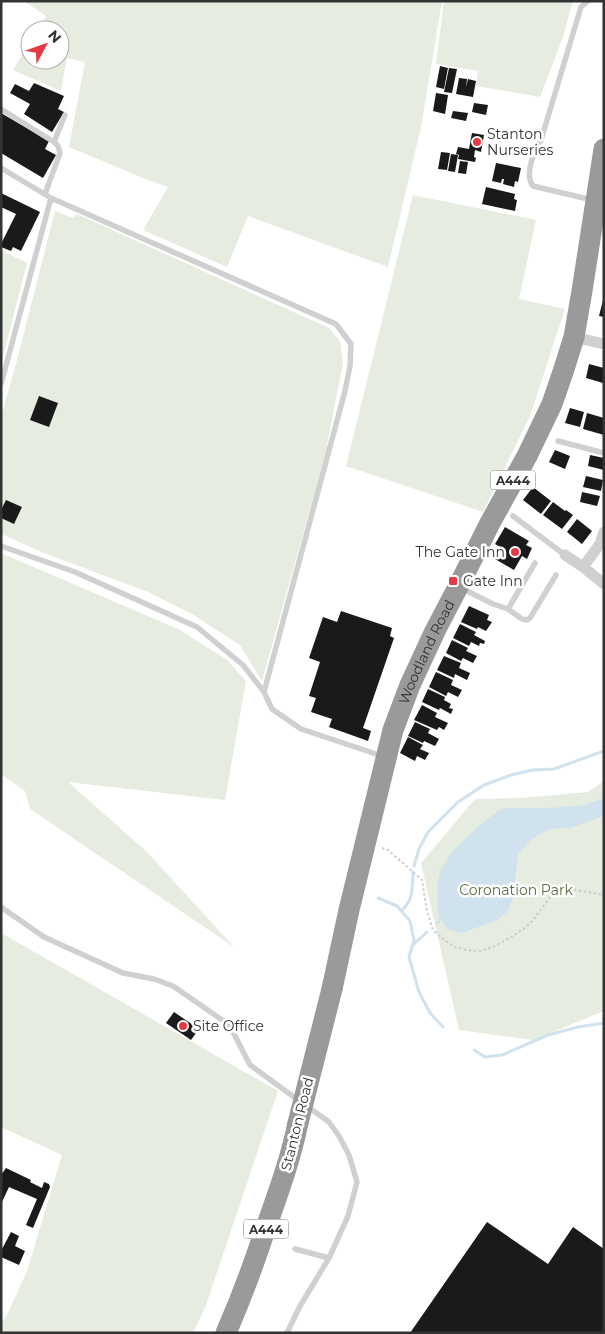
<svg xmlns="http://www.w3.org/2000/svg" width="605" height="1334" viewBox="0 0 605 1334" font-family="Montserrat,sans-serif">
	<rect width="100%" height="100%" fill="#fff"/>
	<path fill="#e6ecdf" d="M 24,1 L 442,1 L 421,127 L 388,267 L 248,216 L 227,267 L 143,230 L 168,187 L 143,178 L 69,147 L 85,62 L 67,58 L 61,91 L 13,70 L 30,42 L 30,60 L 60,60 L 60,30 L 38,30 L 46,16 Z
		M 444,1 L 573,1 L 563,37 L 540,97 L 476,86 L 478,71 L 436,64 Z
		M 413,195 L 536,220 L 519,299 L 565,309 L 530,416 L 483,512 L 346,466 Z
		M 55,211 L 73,218 L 77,214 L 329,328 L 340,341 L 343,363 L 325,455 L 262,681 L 240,645 L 192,614 L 148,592 L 44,553 L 1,534 L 1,417 L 16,364 Z
		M 1,250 L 27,263 L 1,364 Z
		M 1,553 L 178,629 L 226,659 L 246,681 L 225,800 L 68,782 L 147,852 L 234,947 L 30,809 L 25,791 L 1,774 Z
		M 604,781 L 604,1011 L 533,1040 L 459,1030 L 421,863 L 475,799 L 522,798 L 588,792 Z
		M 1,933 L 278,1091 L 206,1305 L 193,1333 L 1,1333 L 1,1323 L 7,1315 L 27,1271 L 62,1155 L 1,1127 Z"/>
	<path fill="#cfe2ee" d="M 604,798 L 604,816 L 570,828 L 549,829 L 532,839 L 518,854 L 513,898 L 508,911 L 497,920 L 462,933 L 447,929 L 438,913 L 437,885 L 440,871 L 452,852 L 478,827 L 499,810 L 507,808 L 551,808 L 584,805 Z"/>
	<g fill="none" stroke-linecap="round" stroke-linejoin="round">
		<path stroke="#cfe2ee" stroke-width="3" d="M 414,866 L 419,849 L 428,832 L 458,802 L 484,785 L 511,775 L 533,770 L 554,769 L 604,751
			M 378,898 L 397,906 L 410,921 L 414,940 L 409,957 L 419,992 L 430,1013 L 443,1027
			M 401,911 C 414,900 412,888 413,872
			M 437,923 L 441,919
			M 413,945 L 427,932
			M 474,1050 L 485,1057 L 502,1055 L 548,1035 L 578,1027 L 604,1023"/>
	</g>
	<path fill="#1a1a1a" d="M 440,66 L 448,68 L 444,89 L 436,87 Z
		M 449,68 L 457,69 L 452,93 L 444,92 Z
		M 459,78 L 467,79 L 466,87 L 468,79 L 476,81 L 473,97 L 456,94 Z
		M 34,83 L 64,96 L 58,109 L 64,112 L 52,132 L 24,114 L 30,104 L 10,93 L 15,84 L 29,91 Z
		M 436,93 L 448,95 L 445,114 L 433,111 Z
		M 474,103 L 488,105 L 486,115 L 472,112 Z
		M 453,111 L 468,113 L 466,121 L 451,118 Z
		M 1,113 L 49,141 L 45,149 L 56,155 L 43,178 L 1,153 Z
		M 472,133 L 484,135 L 481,152 L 475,150 L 474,157 L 476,158 L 475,162 L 458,159 L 459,155 L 456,154 L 458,147 L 469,149 Z
		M 441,152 L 450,153 L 447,170 L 438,169 Z
		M 451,154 L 458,155 L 455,172 L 448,171 Z
		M 460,161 L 468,162 L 466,174 L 458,173 Z
		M 496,163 L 521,168 L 518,182 L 515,181 L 514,187 L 503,184 L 504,179 L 502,179 L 501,183 L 492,181 Z
		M 486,187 L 515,194 L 514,199 L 517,200 L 515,211 L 482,204 Z
		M 1,193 L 40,212 L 21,251 L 13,247 L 11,251 L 1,247 L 1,244 L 16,214 L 1,207 Z
		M 603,300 L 604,300 L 604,317 L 599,316 Z
		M 589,364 L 604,368 L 603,383 L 586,378 Z
		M 39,396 L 58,403 L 49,427 L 30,420 Z
		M 570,408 L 584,412 L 580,427 L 565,423 Z
		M 587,413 L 604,418 L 604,435 L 583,429 Z
		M 555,450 L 570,456 L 565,469 L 549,462 Z
		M 590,455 L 604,458 L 604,470 L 588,466 Z
		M 586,476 L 603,480 L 601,491 L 583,487 Z
		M 533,487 L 551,501 L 541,514 L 523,500 Z
		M 582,492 L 600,496 L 597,506 L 580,502 Z
		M 6,500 L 22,507 L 14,524 L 1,518 L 1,510 Z
		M 553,502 L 565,511 L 566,510 L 573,515 L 562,529 L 543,515 Z
		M 577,519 L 592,531 L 582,544 L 567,532 Z
		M 505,527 L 529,541 L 526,545 L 532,548 L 527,559 L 522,556 L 514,570 L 495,559 L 502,548 L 495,544 Z
		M 469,606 L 489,615 L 487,620 L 492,622 L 486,631 L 478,627 L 477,629 L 461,622 Z
		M 341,611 L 392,628 L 390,636 L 394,638 L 363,728 L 371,731 L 368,741 L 329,727 L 332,719 L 311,712 L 316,698 L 309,696 L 320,662 L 309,658 L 323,617 L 337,622 Z
		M 460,624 L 476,632 L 474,635 L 485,641 L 484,644 L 480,643 L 479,646 L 471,642 L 469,646 L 453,638 Z
		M 452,640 L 468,648 L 466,651 L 477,656 L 473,663 L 463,658 L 461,661 L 446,653 Z
		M 444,656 L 461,663 L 459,668 L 470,673 L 467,680 L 455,674 L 454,678 L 437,670 Z
		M 436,672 L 453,680 L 451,685 L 462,690 L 458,697 L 448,692 L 446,696 L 429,687 Z
		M 428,689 L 445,697 L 444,700 L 451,704 L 449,708 L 453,709 L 451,714 L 440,708 L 439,710 L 422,702 Z
		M 422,705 L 437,713 L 435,717 L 448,723 L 444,730 L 439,727 L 437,730 L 414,720 Z
		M 415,722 L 430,729 L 428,733 L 439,739 L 435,746 L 424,741 L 423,743 L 408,736 Z
		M 408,737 L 423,745 L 420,749 L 429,753 L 425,760 L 417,756 L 415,761 L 400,753 Z
		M 174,1012 L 199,1029 L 191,1040 L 166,1023 Z
		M 6,1168 L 31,1180 L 30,1182 L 42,1188 L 44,1182 L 49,1184 L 50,1187 L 33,1228 L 26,1225 L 37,1199 L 9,1187 L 1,1204 L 1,1175 Z
		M 487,1222 L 548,1264 L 573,1227 L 604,1249 L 604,1333 L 410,1333 Z
		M 11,1232 L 19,1236 L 15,1246 L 25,1251 L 19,1265 L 1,1257 L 1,1251 Z"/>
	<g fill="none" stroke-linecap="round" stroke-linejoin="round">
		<path stroke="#cdcdcd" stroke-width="2" stroke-dasharray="2.5 2.5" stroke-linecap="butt" d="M 382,848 L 388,850 L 422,880 L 427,911 L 433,930 L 444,940 L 455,947 L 466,950 L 482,951 L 499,944 L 513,936 L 526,927 L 534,919 L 555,890 L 565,888 L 604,895"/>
		<path stroke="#d0d0d0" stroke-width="5.5" d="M 588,1 L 581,7 L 541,140 C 534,152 524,174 533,186 L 592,200
			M 1,109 L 54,142 L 58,146 L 60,153 L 45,194
			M 54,142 L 65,115
			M 1,168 L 51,198 L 336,324 L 351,344 L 350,366 L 345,391 L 264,692
			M 1,384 L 51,198
			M 558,441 L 604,453
			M 513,516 L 565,555
			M 1,546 L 75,572 L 197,627 L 243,665 L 264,692 L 272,709 L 301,729 L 382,756
			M 463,589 L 493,604 L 508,609 L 535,563
			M 508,609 L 522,619 L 527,620 L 530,618 L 556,575
			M 1,907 L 44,937 L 123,973 L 154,979 L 173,986 L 225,1022 L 231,1028 L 250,1065 L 298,1100
			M 295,1249 L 329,1258
			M 287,1333 L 300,1306 L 329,1258 L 348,1216 L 357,1182 L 349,1155 L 339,1136 L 329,1122 L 308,1107"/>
		<path stroke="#d0d0d0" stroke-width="11" d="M 574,337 L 604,344
			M 565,555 L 583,567 L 600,544 L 604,532
			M 583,567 L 604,584"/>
		<g stroke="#9a9a9a" stroke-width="21">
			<path id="s1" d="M 332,989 L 349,910 L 393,730 L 410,685 L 435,631 L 458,587 L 490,523 L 527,456 L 552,404 L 564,369 L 574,337 L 582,291 L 604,149"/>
			<path d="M 226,1333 C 240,1301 252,1269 263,1236 C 276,1199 290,1162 298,1123"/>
		</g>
		<path stroke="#9a9a9a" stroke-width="21" d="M 298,1123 L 332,989"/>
	</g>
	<g fill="#e63946" stroke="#fff" stroke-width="2">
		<circle cx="477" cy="142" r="5"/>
		<circle cx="515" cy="552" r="5"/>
		<rect x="448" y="576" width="10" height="10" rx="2.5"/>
		<circle cx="183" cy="1026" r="5"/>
	</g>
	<g text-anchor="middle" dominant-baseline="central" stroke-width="5" stroke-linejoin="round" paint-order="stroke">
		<g fill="#fff" stroke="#707070" stroke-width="1">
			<rect x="490.5" y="470.5" width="45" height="19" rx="4"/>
			<rect x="243.5" y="1219.5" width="45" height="19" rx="4"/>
		</g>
		<g font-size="12" font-weight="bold" fill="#333">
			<text x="513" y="480">A444</text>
			<text x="266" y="1229">A444</text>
		</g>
		<g font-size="14" fill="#333" stroke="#fff" text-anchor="start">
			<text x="487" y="134">Stanton<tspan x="487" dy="16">Nurseries</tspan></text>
			<text x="505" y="552" text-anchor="end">The Gate Inn</text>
			<text x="463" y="581">Gate Inn</text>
			<text x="193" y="1026">Site Office</text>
		</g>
		<g font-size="14" fill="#333" stroke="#fff">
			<text stroke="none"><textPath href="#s1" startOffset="351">Woodland Road</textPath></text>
			<text transform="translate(297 1124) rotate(-76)">Stanton Road</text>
		</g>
		<g font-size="14" fill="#56703f" stroke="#fff">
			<text x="516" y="890">Coronation Park</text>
		</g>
	</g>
	<rect width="605" height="1334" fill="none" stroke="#333333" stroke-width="5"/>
	<g transform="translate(45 45) rotate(49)"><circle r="24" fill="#ffffff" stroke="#adadad"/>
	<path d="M0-4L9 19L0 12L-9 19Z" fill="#e63946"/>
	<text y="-8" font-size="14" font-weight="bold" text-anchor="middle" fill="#333333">N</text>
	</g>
</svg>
